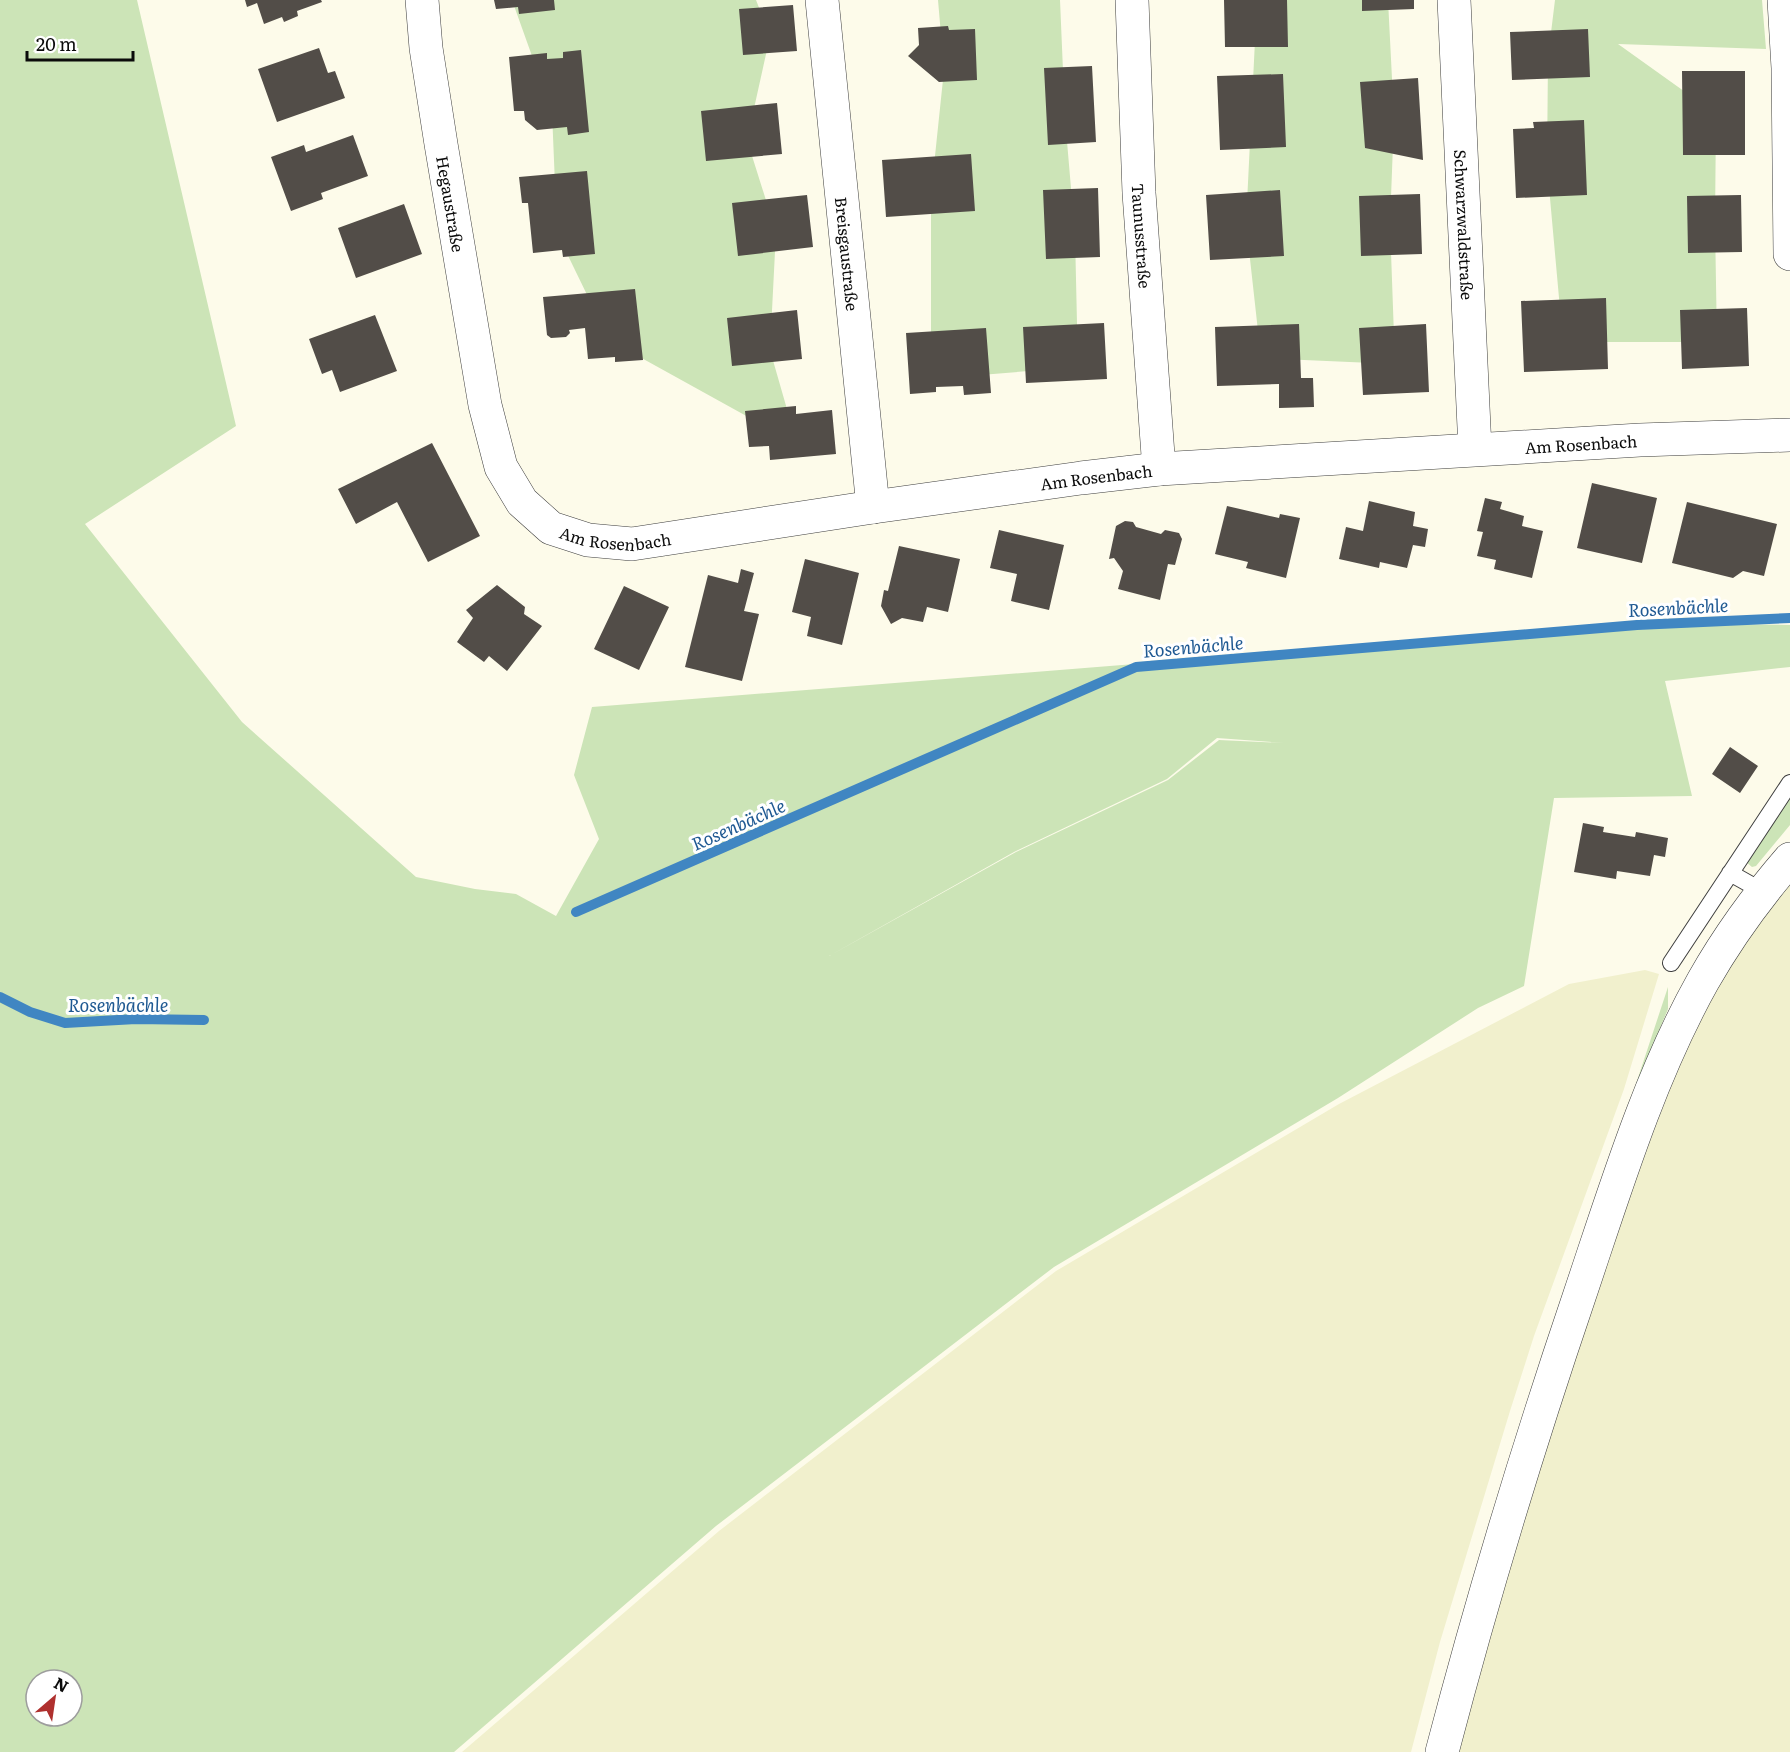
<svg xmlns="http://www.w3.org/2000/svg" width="1790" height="1752" viewBox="0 0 1790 1752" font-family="Literata,serif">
	<rect width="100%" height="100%" fill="#fdfbea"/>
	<path fill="#f1f0cd" d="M 1790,881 L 1790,1752 L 1457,1752 L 1481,1651 L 1574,1349 L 1650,1141 L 1676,1073 L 1700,1019 L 1739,951 Z
		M 1645,970 L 1659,974 L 1624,1089 L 1534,1336 L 1510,1411 L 1440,1642 L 1411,1752 L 462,1752 L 719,1531 L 1056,1271 L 1339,1104 L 1569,984 Z"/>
	<path fill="#cce4b7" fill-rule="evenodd" d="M 0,0 L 137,0 L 236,426 L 85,524 L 242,722 L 416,877 L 475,889 L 516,894 L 556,916 L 599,839 L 574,775 L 592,707 L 1652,623 L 1790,625 L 1790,667 L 1665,681 L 1692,796 L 1554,798 L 1524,986 L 1478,1008 L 1338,1098 L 1054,1267 L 716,1526 L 454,1752 L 0,1752 ZM 1217,738 L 1285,743 L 1219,740 L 1168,780 L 1016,852 L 829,956 L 1014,852 L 1167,779 ZM 36,1680 L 72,1680 L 72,1716 L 36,1716 Z
		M 512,0 L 756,0 L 770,36 L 747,140 L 776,232 L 770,350 L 797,444 L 609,340 L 557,233 L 552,112 Z
		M 938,0 L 1060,0 L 1065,118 L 1075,235 L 1078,367 L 931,379 L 931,194 L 944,70 Z
		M 1257,0 L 1388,0 L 1394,118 L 1390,224 L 1395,364 L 1261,358 L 1246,223 Z
		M 1555,0 L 1762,0 L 1766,49 L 1618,44 L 1716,114 L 1715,224 L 1717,342 L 1563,342 L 1547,165 L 1548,57 Z
		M 1790,798 L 1790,825 L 1756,866 L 1752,867 L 1746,862 L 1747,855 Z
		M 1668,987 L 1668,1009 L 1632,1096 Z"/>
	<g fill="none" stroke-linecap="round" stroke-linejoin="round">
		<path stroke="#4086c2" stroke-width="10" d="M 576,912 L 1136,667 L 1637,625 L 1790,618
			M 0,997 L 30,1012 L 65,1023 L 136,1019 L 204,1020"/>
	</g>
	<path fill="#524d48" d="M 245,0 L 321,0 L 322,2 L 297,11 L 298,16 L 284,22 L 282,17 L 264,24 L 257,3 L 247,7 Z
		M 494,0 L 554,0 L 555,10 L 519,14 L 518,7 L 496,9 Z
		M 1224,0 L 1287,0 L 1288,47 L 1225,47 Z
		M 1362,0 L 1414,0 L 1414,9 L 1362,11 Z
		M 793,5 L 797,51 L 743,55 L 739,9 Z
		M 948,26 L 949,30 L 975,29 L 977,80 L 939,82 L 908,56 L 919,45 L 918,28 Z
		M 1588,29 L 1590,77 L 1512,80 L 1510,32 Z
		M 319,48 L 328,73 L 335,71 L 345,98 L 277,122 L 258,69 Z
		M 581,50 L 589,132 L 568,135 L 567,127 L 537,130 L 525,120 L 524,111 L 514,111 L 509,57 L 547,53 L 547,59 L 563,58 L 563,52 Z
		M 1092,66 L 1096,142 L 1048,145 L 1044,68 Z
		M 1682,71 L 1745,71 L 1745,155 L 1683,155 Z
		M 1283,74 L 1286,147 L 1220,150 L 1217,76 Z
		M 1418,78 L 1423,160 L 1365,148 L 1360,82 Z
		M 777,103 L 782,154 L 706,161 L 701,111 Z
		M 1584,120 L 1587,195 L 1516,198 L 1513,129 L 1534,128 L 1533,122 Z
		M 353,135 L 368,176 L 321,193 L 323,199 L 291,211 L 271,157 L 304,145 L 306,152 Z
		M 971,154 L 975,211 L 886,217 L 882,160 Z
		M 587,171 L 595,254 L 563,257 L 562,250 L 533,253 L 528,203 L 522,203 L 519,177 Z
		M 1098,188 L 1100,257 L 1046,259 L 1043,190 Z
		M 1280,190 L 1284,256 L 1210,260 L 1206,195 Z
		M 1420,194 L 1422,254 L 1361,256 L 1359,196 Z
		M 807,195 L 813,247 L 738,256 L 732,203 Z
		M 1741,195 L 1742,252 L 1688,253 L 1687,196 Z
		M 404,204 L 422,254 L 356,278 L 338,228 Z
		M 635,289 L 643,360 L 615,362 L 615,357 L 588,359 L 585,328 L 569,330 L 570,333 L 566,337 L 551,338 L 547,335 L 543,297 Z
		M 1606,298 L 1608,369 L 1524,372 L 1521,301 Z
		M 1747,308 L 1749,366 L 1682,369 L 1680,310 Z
		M 797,310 L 802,359 L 732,366 L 727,318 Z
		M 375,315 L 397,371 L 340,392 L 332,370 L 322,374 L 309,339 Z
		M 1104,323 L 1107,379 L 1026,383 L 1023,327 Z
		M 1299,324 L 1301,378 L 1313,378 L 1314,407 L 1279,408 L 1279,384 L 1217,386 L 1215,327 Z
		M 1426,324 L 1429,392 L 1363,395 L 1359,328 Z
		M 986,328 L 991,393 L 964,395 L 963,386 L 936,387 L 936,392 L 910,394 L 906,333 Z
		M 796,406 L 796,414 L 832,410 L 836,454 L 770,460 L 769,446 L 749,447 L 745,411 Z
		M 432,443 L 480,536 L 428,562 L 397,502 L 356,524 L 338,489 Z
		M 1592,483 L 1657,498 L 1642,563 L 1577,548 Z
		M 1485,498 L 1502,502 L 1500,509 L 1524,516 L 1522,526 L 1543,531 L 1532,578 L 1494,569 L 1496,560 L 1477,556 L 1483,532 L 1477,531 Z
		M 1369,501 L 1415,512 L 1413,526 L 1428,529 L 1425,547 L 1413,545 L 1407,568 L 1380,562 L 1379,568 L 1339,559 L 1346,527 L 1363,531 Z
		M 1687,502 L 1777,524 L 1764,576 L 1743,571 L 1733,578 L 1672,563 Z
		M 1227,506 L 1279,518 L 1280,514 L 1300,518 L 1286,578 L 1246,568 L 1248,562 L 1215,554 Z
		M 1125,521 L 1133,522 L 1136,527 L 1161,534 L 1165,530 L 1179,533 L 1182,539 L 1175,565 L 1168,564 L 1160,600 L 1118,589 L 1123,571 L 1114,558 L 1109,559 L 1116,526 Z
		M 999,530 L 1064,545 L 1049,610 L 1011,601 L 1017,574 L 990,568 Z
		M 899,546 L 960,559 L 948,612 L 927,607 L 923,622 L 902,618 L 891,624 L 881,606 L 884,590 L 888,591 Z
		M 805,559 L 859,573 L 842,645 L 807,636 L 811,617 L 792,612 Z
		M 741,569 L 754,573 L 744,611 L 759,614 L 742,681 L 685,667 L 708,575 L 738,583 Z
		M 497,585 L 525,607 L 524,614 L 542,626 L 507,671 L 489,656 L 484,662 L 457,642 L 473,618 L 466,610 Z
		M 624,586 L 669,607 L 639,670 L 594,649 Z
		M 1730,747 L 1758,766 L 1740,793 L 1712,774 Z
		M 1583,823 L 1604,827 L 1603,832 L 1635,837 L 1636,832 L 1668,838 L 1665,857 L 1654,855 L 1650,876 L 1617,871 L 1616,879 L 1574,872 Z"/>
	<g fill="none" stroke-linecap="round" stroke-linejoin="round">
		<g stroke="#3e3e3e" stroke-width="18">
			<path id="service" d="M 1730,873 L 1762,891
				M 1671,963 L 1790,783"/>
		</g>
		<g stroke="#3e3e3e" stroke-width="34">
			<g id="minor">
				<path id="s1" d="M 422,0 L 426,48 L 441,144 L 485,405 L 501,467 L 522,502 L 551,528 L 588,540 L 632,544 L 873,507 L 1081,478 L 1159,469 L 1640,440 L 1790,435"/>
				<path id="s2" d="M 822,0 L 873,507"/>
				<path id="s3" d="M 1132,0 L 1139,193 L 1159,469"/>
				<path id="s4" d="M 1454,0 L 1475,449"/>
				<path d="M 1784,0 L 1788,68 L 1790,254"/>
			</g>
		</g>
		<g stroke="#3e3e3e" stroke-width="34">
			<path id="tertiary" d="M 1442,1752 C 1482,1599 1528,1447 1579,1297 C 1614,1193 1649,1077 1703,981 C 1728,937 1757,897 1790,859"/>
		</g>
		<use href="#service" stroke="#fff" stroke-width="16"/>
		<use href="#minor" stroke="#fff" stroke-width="33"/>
		<use href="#tertiary" stroke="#fff" stroke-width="33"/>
	</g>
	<g text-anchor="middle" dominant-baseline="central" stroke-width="6" stroke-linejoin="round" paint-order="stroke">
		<g font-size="16" fill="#0b0b0b" stroke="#fff">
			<text stroke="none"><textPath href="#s1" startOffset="206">Hegaustraße</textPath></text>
			<text stroke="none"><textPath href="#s4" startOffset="225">Schwarzwaldstraße</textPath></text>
			<text stroke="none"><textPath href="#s3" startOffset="236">Taunusstraße</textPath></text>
			<text stroke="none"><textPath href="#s2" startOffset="255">Breisgaustraße</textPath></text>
			<text stroke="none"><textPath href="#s1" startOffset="1592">Am Rosenbach</textPath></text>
			<text stroke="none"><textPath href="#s1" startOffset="1106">Am Rosenbach</textPath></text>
			<text stroke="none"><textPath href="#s1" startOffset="620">Am Rosenbach</textPath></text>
		</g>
		<g font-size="18" font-style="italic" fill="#1f5992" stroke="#fff">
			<text transform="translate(1678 607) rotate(-3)">Rosenbächle</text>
			<text transform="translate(1193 646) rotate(-5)">Rosenbächle</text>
			<text transform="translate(738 824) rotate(-24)">Rosenbächle</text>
			<text x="118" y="1004">Rosenbächle</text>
		</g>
	</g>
	<g transform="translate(54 1698) rotate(29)"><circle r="28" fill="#ffffff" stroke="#9d9d9d" stroke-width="1.5"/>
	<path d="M0-4.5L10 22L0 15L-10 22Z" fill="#af302e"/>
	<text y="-9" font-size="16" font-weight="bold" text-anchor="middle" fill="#0b0b0b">N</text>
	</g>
	<path d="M27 51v9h106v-9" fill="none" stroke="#0b0b0b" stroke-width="3"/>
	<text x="36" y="51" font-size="18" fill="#0b0b0b" stroke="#ffffff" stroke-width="4.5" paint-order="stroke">20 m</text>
</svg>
